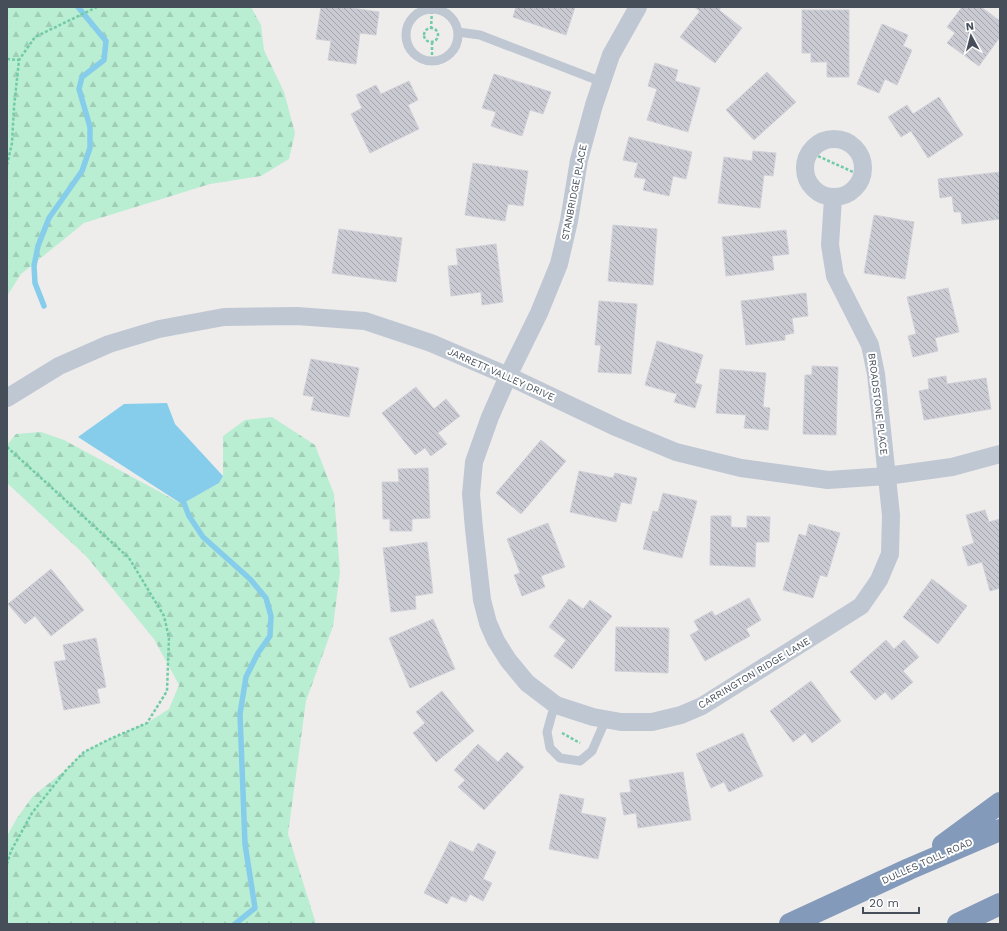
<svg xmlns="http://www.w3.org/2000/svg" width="1007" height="931" viewBox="0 0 1007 931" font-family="'Work Sans',sans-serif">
	<defs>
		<pattern id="forest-firs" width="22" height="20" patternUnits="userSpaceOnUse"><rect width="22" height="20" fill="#b9eed2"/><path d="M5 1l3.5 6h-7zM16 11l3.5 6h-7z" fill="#a0ceb7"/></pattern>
		<pattern id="building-back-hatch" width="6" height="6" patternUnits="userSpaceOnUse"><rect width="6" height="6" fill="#c9cad2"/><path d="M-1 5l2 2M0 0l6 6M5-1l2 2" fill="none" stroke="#a5a6ad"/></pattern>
	</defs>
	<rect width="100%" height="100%" fill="#efecec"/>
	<path fill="url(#forest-firs)" d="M 7,7 L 251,7 L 261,25 L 264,50 L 284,92 L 295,133 L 289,159 L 261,176 L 210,184 L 84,223 L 21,274 L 7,296 Z
		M 272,417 L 315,445 L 334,494 L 340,572 L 333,626 L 306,701 L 288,834 L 316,924 L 7,924 L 7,836 L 17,818 L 33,796 L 67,769 L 84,752 L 110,739 L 147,723 L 169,709 L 179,685 L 154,639 L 86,556 L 7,483 L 7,445 L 16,434 L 41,432 L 64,440 L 182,504 L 219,483 L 223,476 L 223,436 L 245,420 Z"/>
	<path fill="#86cdeb" d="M 167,403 L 175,424 L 223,476 L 219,483 L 182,504 L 78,437 L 124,404 Z"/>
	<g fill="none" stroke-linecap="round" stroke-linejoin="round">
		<path stroke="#86cdeb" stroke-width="5.5" d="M 44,306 L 35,283 L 34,266 L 38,246 L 49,218 L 82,171 L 90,148 L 90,127 L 79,89 L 82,77 L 104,60 L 106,41 L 78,7
			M 182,498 L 189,516 L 203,537 L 250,579 L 266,598 L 271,616 L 270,636 L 258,653 L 246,677 L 240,714 L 245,844 L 255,908 L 235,924"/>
	</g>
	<path fill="url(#building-back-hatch)" stroke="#d0d1d8" d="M 321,7 L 352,7 L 352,8 L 379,12 L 376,35 L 360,33 L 356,64 L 328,60 L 331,41 L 316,39 Z
		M 516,7 L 575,7 L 566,35 L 513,17 Z
		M 694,7 L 721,7 L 719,10 L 742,28 L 715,63 L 680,37 L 700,11 Z
		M 962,7 L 981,7 L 1000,21 L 1000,37 L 979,66 L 947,43 L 955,33 L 947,27 Z
		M 802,10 L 849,10 L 849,77 L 827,77 L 827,62 L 811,62 L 811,53 L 802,53 Z
		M 882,24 L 908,35 L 903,46 L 912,50 L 897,85 L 885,79 L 879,93 L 857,84 Z
		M 655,63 L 678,70 L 675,81 L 700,88 L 688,132 L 647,120 L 657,89 L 648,86 Z
		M 767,72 L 796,102 L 754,140 L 726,110 Z
		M 494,74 L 551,92 L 543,114 L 530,110 L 522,136 L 491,126 L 496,112 L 482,108 Z
		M 409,81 L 418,100 L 408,105 L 419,129 L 370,153 L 351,114 L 362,108 L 356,95 L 376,85 L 381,94 Z
		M 939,97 L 963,135 L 928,158 L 911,131 L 901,137 L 888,117 L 907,105 L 913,114 Z
		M 629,137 L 692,152 L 686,179 L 673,176 L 669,196 L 643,190 L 646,179 L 634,177 L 638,163 L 623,160 Z
		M 753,151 L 776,153 L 773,176 L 764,175 L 760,208 L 718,203 L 724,157 L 752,161 Z
		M 473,163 L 528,171 L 523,206 L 508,204 L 505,221 L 465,215 Z
		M 1000,172 L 1000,219 L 962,224 L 961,212 L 954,212 L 952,196 L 940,198 L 938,179 Z
		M 874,215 L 914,222 L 905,279 L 864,273 Z
		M 613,225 L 657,229 L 653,285 L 608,281 Z
		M 339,229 L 402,238 L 396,282 L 332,273 Z
		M 786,230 L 789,254 L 772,256 L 774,270 L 726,276 L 722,237 Z
		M 496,244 L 503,302 L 482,305 L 481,292 L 451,296 L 448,266 L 458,265 L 456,249 Z
		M 948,288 L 959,332 L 935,338 L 938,351 L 913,357 L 908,336 L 916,334 L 907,297 Z
		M 806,293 L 808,316 L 792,318 L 794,333 L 785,335 L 785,340 L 746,345 L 741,301 Z
		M 599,301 L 637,304 L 631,374 L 598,372 L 601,345 L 595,345 Z
		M 657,341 L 703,355 L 695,383 L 702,385 L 695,408 L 674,402 L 677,394 L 645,385 Z
		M 311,359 L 359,368 L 349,417 L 311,410 L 314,397 L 303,395 Z
		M 812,366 L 838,367 L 836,435 L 803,434 L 805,375 L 812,375 Z
		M 720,369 L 766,373 L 763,407 L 770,408 L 768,430 L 744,428 L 746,415 L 716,413 Z
		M 946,376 L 947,384 L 986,378 L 991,409 L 924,420 L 919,391 L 929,389 L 928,379 Z
		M 416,387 L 434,409 L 446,399 L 460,416 L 438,433 L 447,444 L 431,456 L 425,448 L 415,455 L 382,413 Z
		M 541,440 L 566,461 L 521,514 L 496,493 Z
		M 428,468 L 430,518 L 412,519 L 412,531 L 390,531 L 390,519 L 383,519 L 382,482 L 399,482 L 398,469 Z
		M 579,471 L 613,478 L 615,473 L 637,478 L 631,504 L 621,502 L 616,522 L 570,512 Z
		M 663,493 L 697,501 L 682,558 L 643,549 L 653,511 L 658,512 Z
		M 985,510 L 989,522 L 1000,519 L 1000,588 L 990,591 L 982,562 L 968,566 L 962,547 L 974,543 L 966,515 Z
		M 711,516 L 731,516 L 731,527 L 747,528 L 747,516 L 770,517 L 769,542 L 756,542 L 755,567 L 710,565 Z
		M 548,523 L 565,567 L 541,576 L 545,587 L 522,596 L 514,575 L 520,573 L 507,539 Z
		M 809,524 L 840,533 L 827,577 L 820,575 L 813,598 L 783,590 L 799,534 L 806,536 Z
		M 427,542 L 433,593 L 415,596 L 416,609 L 391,612 L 383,548 Z
		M 51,569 L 84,610 L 51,636 L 35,616 L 25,624 L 8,604 Z
		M 932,579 L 967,606 L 938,644 L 903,617 Z
		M 749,598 L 761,620 L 746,629 L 750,636 L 705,661 L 690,635 L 699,630 L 694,621 L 712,611 L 715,616 Z
		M 569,599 L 583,609 L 590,600 L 612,616 L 572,669 L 554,656 L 566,640 L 549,627 Z
		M 433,619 L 455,669 L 410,688 L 389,638 Z
		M 616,627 L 669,628 L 668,673 L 615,671 Z
		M 96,638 L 106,687 L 97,689 L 100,703 L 64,710 L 54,662 L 66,660 L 63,645 Z
		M 886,640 L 894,649 L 904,640 L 919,657 L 903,671 L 913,682 L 892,700 L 885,692 L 875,700 L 850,672 Z
		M 811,681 L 841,721 L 812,743 L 805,733 L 793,742 L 770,711 Z
		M 442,691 L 474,731 L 436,762 L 413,733 L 425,723 L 416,712 Z
		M 743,733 L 763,776 L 729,792 L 724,782 L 711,788 L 696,754 Z
		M 478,744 L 498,762 L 507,752 L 524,767 L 484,810 L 458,787 L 465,780 L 454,770 Z
		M 683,772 L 691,820 L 638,828 L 636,813 L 624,815 L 620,793 L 631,792 L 629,780 Z
		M 560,794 L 584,799 L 581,813 L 606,818 L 598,859 L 549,849 Z
		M 450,841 L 473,852 L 478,843 L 496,852 L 483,879 L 492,883 L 483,901 L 470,894 L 466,902 L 451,896 L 447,904 L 424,893 Z"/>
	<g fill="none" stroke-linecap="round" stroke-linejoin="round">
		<path stroke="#72cba7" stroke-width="2.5" stroke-dasharray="3 2" stroke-linecap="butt" d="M424 35a7 7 0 1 1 14 0a7 7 0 1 1-14 0Z
			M 431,29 L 432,9
			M 432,42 L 432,60
			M 7,59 L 19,60
			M 809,152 L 862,176
			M 7,165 L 12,143 L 14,107 L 19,60 L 35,37 L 97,7
			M 7,447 L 129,558 L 164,616 L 169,638 L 167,691 L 147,723 L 110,739 L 84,752 L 67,769 L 32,813 L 11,851 L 7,864
			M 562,733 L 580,743"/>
		<path stroke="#bfc7d2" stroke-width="9" d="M406 35a26 26 0 1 1 52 0a26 26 0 1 1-52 0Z
			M 458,32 L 480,35 L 602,82
			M 556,705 L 552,714 L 547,732 L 550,748 L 560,758 L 580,761 L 592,751 L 606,719"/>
		<path stroke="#bfc7d2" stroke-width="18" d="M 638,7 L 611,55 L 594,105 L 579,160 L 569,221 L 559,264 L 539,313 L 508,376 L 490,417 L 474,462 L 471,494 L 474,529 L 482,600 L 488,623 L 496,641 L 508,660 L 527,683 L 556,705 L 593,717 L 621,722 L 652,722 L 681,715 L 702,706 L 861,606 L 879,580 L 890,554 L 891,515 L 876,374 L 870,345 L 835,276 L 830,245 L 833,198
			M805 168a29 29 0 1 1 58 0a29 29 0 1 1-58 0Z
			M 7,398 L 59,366 L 109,344 L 159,329 L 224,317 L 297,316 L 365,321 L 431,343 L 508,376 L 618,428 L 676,452 L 741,468 L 828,480 L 887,476 L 952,467 L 1000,454"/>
		<path stroke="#839abb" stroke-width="22" d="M 943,845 L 1000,803
			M 790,924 L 909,869 L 1000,830
			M 958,924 L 1000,904"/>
	</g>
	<g text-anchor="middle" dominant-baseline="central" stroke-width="4" stroke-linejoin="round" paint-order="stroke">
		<g font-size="10" fill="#454e59" stroke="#fff">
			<text transform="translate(574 192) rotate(-79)">STANBRIDGE PLACE</text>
			<text transform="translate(501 374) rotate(24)">JARRETT VALLEY DRIVE</text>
			<text transform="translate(878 404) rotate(83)">BROADSTONE PLACE</text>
			<text transform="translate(754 673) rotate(-31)">CARRINGTON RIDGE LANE</text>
			<text transform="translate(927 861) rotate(-24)">DULLES TOLL ROAD</text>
		</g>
	</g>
	<rect width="1007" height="931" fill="none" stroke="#454e59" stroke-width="16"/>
	<g transform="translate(971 36) rotate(353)" stroke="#ffffff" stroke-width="3" paint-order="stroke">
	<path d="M0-3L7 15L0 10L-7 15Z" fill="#454e59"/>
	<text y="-6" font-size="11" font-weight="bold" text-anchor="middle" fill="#454e59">N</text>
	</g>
	<path d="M863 907v6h56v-6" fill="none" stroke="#454e59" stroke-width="2"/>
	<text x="869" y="907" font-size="12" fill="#454e59" stroke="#ffffff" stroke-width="3" paint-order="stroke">20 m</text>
</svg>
